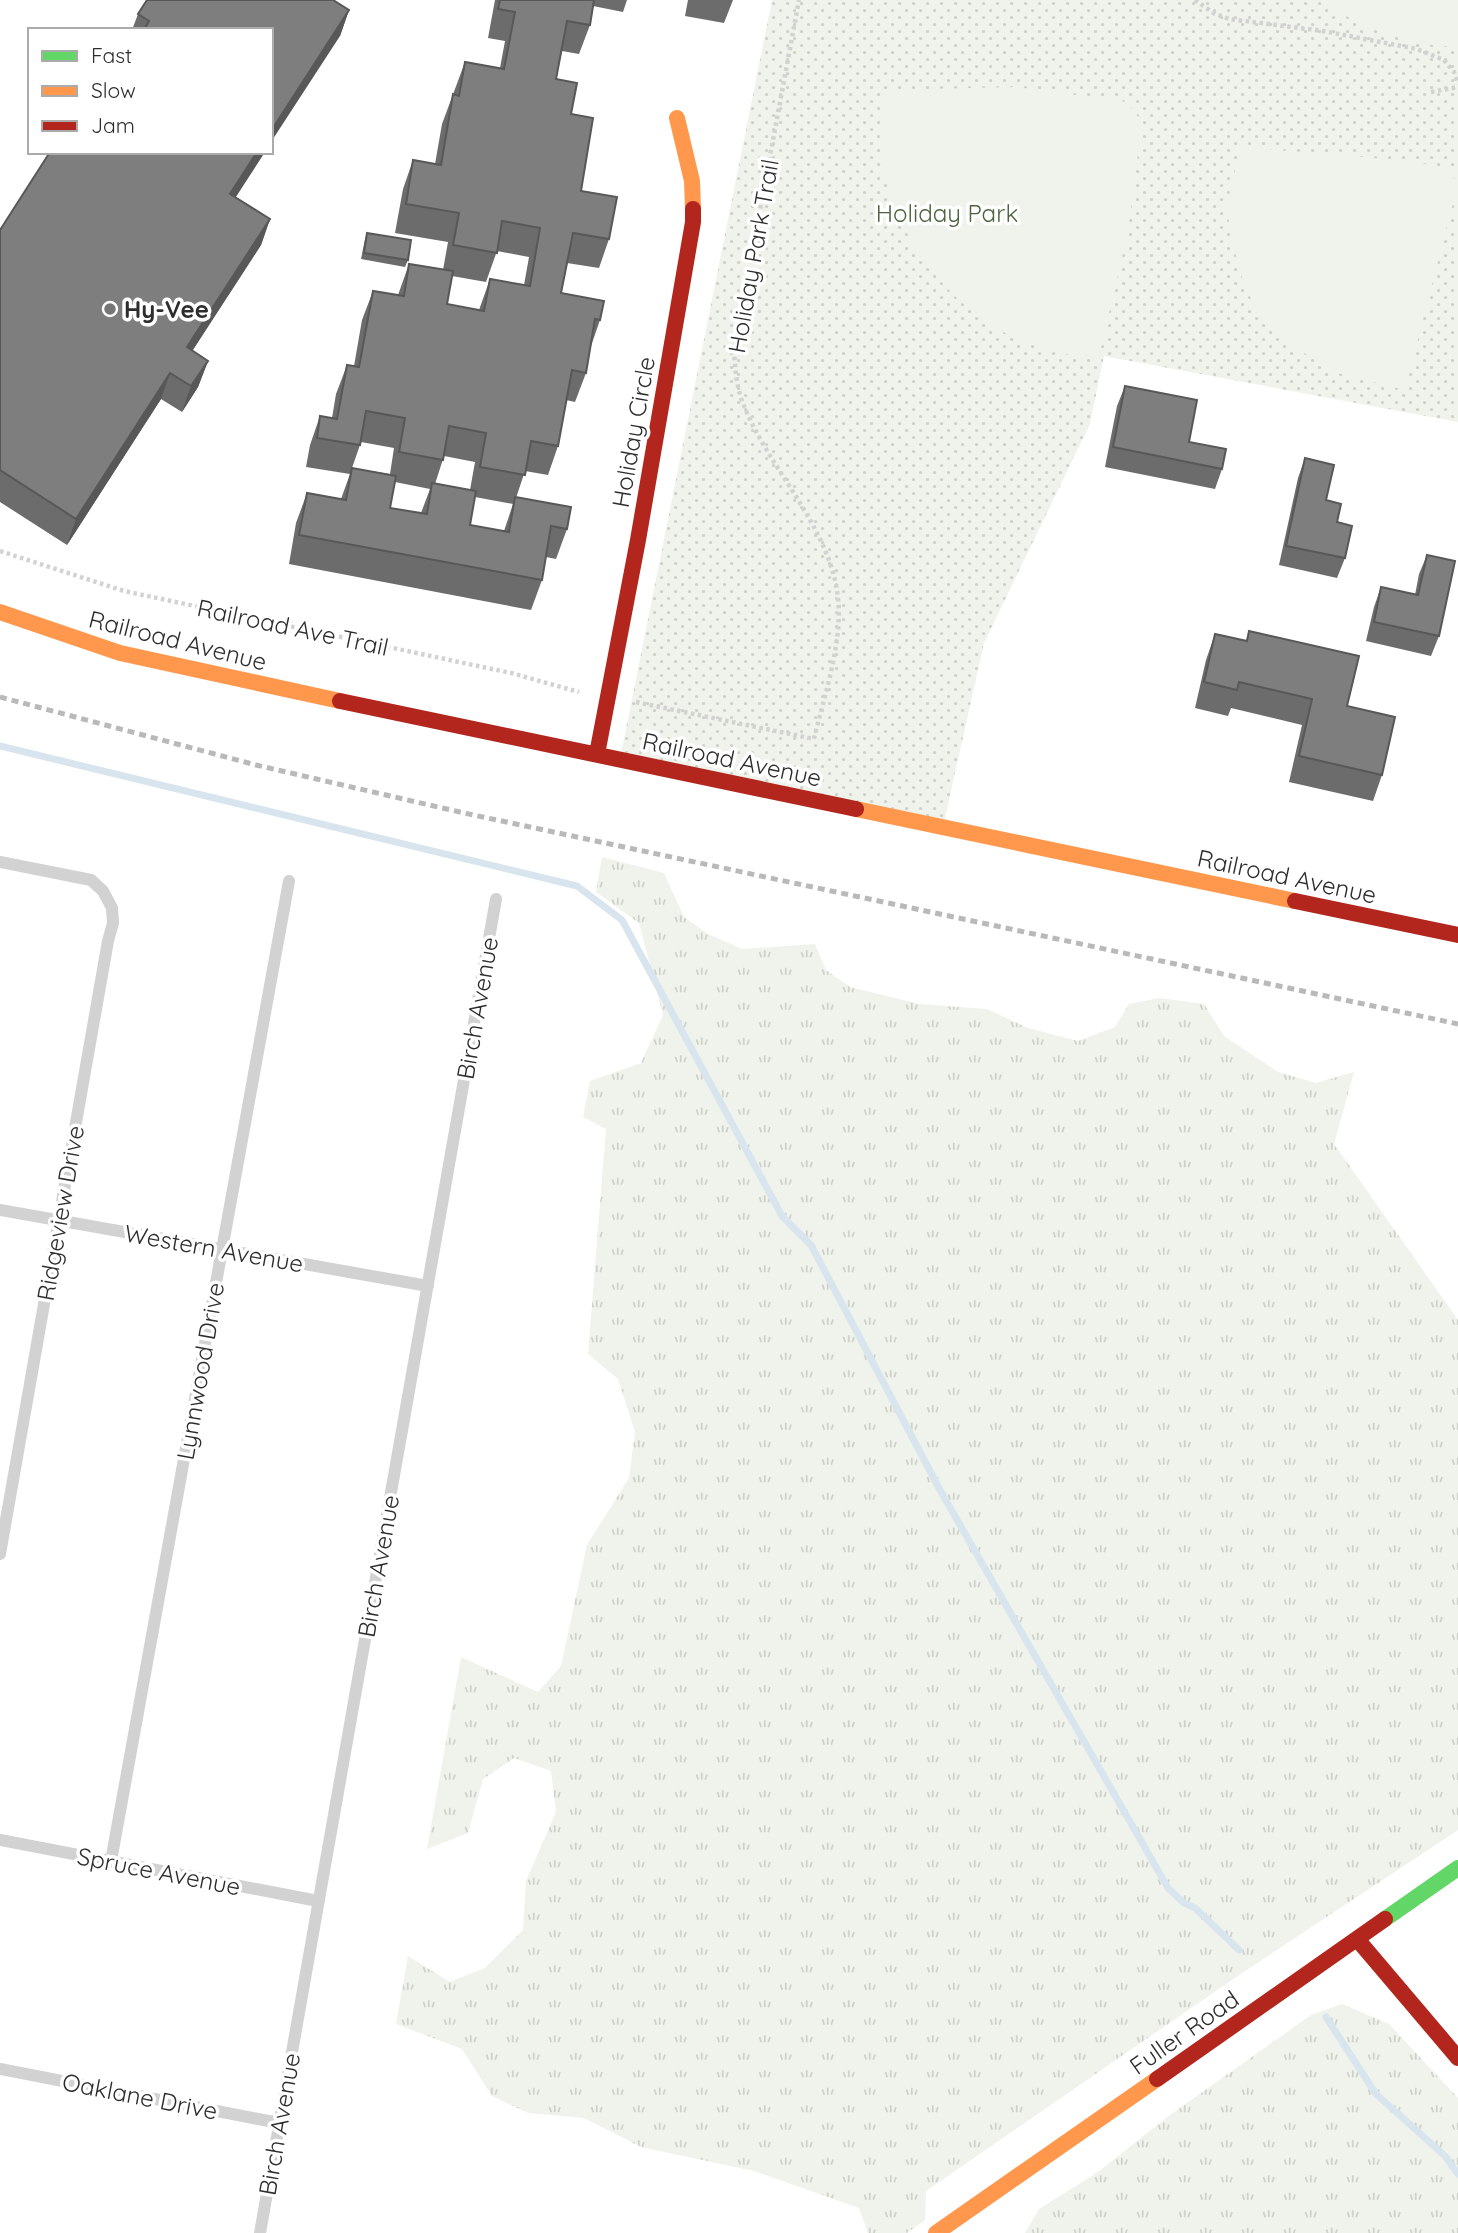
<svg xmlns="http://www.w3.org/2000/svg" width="1458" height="2233" viewBox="0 0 1458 2233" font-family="Quicksand,sans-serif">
	<defs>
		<pattern id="grass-tufts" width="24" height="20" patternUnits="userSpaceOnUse" patternTransform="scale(1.75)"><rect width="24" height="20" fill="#eff3eb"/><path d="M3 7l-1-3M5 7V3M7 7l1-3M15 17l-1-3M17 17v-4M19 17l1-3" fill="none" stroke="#cdd1ca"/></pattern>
		<pattern id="park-dots" width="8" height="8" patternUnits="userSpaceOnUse" patternTransform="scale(1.75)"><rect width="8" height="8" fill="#eff3eb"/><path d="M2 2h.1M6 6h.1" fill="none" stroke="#cdd1ca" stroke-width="1.8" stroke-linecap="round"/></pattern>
	</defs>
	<rect width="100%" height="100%" fill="#fff"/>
	<path fill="url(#grass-tufts)" d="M 602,857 L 664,873 L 684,917 L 708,934 L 742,949 L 815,944 L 826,970 L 850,987 L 919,1004 L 987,1009 L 1028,1028 L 1078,1041 L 1115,1027 L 1129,1004 L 1159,998 L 1204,1004 L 1224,1036 L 1278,1072 L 1316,1083 L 1354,1072 L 1334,1144 L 1458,1320 L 1458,1830 L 1239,1975 L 926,2191 L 925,2220 L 907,2233 L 868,2233 L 859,2208 L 754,2171 L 641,2147 L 584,2118 L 528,2113 L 492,2096 L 462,2049 L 396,2024 L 408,1956 L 450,1982 L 485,1968 L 523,1930 L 526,1881 L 556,1812 L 551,1771 L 514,1758 L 483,1779 L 468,1833 L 427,1849 L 461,1657 L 538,1692 L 561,1666 L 587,1545 L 629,1478 L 635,1432 L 618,1379 L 588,1354 L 606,1129 L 583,1117 L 590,1081 L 641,1063 L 663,1015 L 639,923 L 596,892 Z
		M 1342,2004 L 1389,2024 L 1458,2098 L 1458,2233 L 1025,2233 L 1039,2209 L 1098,2172 L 1170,2115 L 1311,2015 Z"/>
	<path fill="url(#park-dots)" d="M 772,0 L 1458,0 L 1458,422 L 1104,356 L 1090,424 L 984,643 L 943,827 L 620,759 Z"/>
	<path fill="#eff3eb" d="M 1320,0 L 1458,0 L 1458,47 C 1409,46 1361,28 1320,0 Z
		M 1017,87 L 1127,102 L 1142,122 L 1128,232 L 1098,360 C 1071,356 1046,350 1020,340 C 948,310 887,227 880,149 C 879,129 881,110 884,90 Z
		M 1241,147 L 1409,161 L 1445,168 L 1458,183 L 1405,390 L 1338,373 L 1287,343 L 1267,323 L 1251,299 L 1239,270 L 1226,207 Z"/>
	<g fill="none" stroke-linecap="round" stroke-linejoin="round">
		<path stroke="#d9e5ee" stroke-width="7" d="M 0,746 L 577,886 L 622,920 L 782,1216 L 811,1245 L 940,1490 L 1168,1888 L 1184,1903 L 1195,1908 L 1239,1950
			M 1326,2017 L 1376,2094 L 1445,2156 L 1458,2174"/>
		<path stroke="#d2d2d2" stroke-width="4.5" stroke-dasharray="3.5 3.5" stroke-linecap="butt" d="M 1195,0 L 1215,14 L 1229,19 L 1323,31 L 1417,49 L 1444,60 L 1454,72 L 1458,84
			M 1431,92 L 1458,87
			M 0,551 L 124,591 L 511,673 L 579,692
			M 636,702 L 814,739 C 824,697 843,641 838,598 C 830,524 765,466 741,398 C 736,382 735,367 734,350 L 799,0"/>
		<path stroke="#d2d2d2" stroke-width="12" d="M 0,862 L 91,880 L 103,891 L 112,908 L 113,923 L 108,941 L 0,1554
			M 0,1210 L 428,1286
			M 0,1840 L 318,1901
			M 111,1861 L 289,881
			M 0,2069 L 279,2123
			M 260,2233 L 496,899"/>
		<path stroke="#63d668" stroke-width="16" d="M 1385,1919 L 1458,1868"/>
		<path stroke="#ff974d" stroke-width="16" d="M 677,118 L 692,181 L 693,209
			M 0,612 L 120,653 L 340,701
			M 856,809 L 1295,901
			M 936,2233 L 1157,2079"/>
		<path stroke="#b3261e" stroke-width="16" d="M 340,701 L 856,809
			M 597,754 L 638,540 L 693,222 L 693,209
			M 1295,901 L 1458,935
			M 1357,1939 L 1458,2058
			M 1157,2079 L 1385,1919"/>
		<path stroke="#b9b9b9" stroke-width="5" stroke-dasharray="7 5" stroke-linecap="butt" d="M 0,697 L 256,765 L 464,813 L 1458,1024"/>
	</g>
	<path fill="#6c6c6c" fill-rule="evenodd" d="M 495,0 L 627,0 L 623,12 L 593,6 L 590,25 L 579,54 L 562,51 L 556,79 L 571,114 L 581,191 L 609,239 L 599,268 L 567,263 L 561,293 L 600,320 L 590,349 L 586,373 L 575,402 L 566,400 L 558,446 L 548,475 L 525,471 L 516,498 L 567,529 L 556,559 L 546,557 L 542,580 L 531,610 L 289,564 L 296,523 L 307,493 L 341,499 L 350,474 L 306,467 L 310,445 L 320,416 L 332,418 L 336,394 L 347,365 L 354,366 L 362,320 L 373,291 L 398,295 L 409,264 L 443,270 L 448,242 L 395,233 L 403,189 L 413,160 L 435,164 L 442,124 L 465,62 L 500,68 L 505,41 L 488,38 ZM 497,251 L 529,257 L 524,285 L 490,279 L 479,310 L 447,304 L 452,276 L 486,282 ZM 361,442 L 394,448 L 390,474 L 352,468 ZM 444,456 L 475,462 L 470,490 L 435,484 ZM 395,482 L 430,489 L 421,513 L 390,508 ZM 475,497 L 513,504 L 504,531 L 470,525 Z
		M 688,0 L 733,0 L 724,23 L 685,16 Z
		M 349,10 L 340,36 L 271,30 L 132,30 L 138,14 Z
		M 236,197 L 270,219 L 261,245 L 192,351 L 208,361 L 198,387 L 182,412 L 161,399 L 67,545 L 0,502 L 0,230 Z
		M 367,233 L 408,260 L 405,267 L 361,259 L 365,239 Z
		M 1125,386 L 1222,469 L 1215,489 L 1105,467 L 1117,406 Z
		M 1305,458 L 1337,522 L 1345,558 L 1337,578 L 1279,565 L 1298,478 Z
		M 1427,555 L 1439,636 L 1431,656 L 1366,641 L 1374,607 L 1381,587 L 1415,595 L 1419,574 Z
		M 1249,631 L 1347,706 L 1382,775 L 1373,801 L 1289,782 L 1302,725 L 1231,708 L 1228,716 L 1195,708 L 1206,660 L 1215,634 L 1246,641 Z"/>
	<path fill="#585858" d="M 349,10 L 340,36 L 271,142 L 271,131 Z
		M 257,152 L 265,152 L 221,220 L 230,194 Z
		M 270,219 L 261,245 L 178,373 L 187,347 Z
		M 208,361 L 198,387 L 182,412 L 191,386 Z
		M 170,373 L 161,399 L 67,545 L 76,519 Z"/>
	<path fill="#7e7e7e" stroke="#585858" stroke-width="2" d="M 147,0 L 333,0 L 349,10 L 271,131 L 271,30 L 144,30 L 149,21 L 138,14 Z
		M 500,0 L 594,0 L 590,25 L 567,21 L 556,79 L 577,83 L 571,114 L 593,118 L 581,191 L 617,197 L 609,239 L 573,233 L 561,293 L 604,301 L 600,320 L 595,319 L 586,373 L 572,370 L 558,446 L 531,441 L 525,475 L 480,467 L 486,433 L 449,426 L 443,460 L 399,452 L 405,418 L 366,411 L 360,445 L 317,438 L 320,416 L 337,419 L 347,365 L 359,367 L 373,291 L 404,296 L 409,264 L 453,271 L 447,304 L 484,311 L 490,279 L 530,286 L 540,228 L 502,221 L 497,253 L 453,245 L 459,213 L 406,204 L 413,160 L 441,165 L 453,94 L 459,96 L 465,62 L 504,69 L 515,12 L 498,9 Z
		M 50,152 L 257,152 L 230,194 L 270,219 L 187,347 L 208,361 L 191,386 L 170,373 L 76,519 L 0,470 L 0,230 Z
		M 367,233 L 411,240 L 408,260 L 364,253 Z
		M 1125,386 L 1197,400 L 1189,442 L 1226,449 L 1222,469 L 1113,447 Z
		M 1305,458 L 1334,465 L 1326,500 L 1341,504 L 1337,522 L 1352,526 L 1345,558 L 1286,546 Z
		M 352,468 L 396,476 L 390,508 L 427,514 L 432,483 L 476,491 L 470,525 L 509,532 L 515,497 L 571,507 L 567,529 L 551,526 L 542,580 L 299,535 L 307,493 L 346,500 Z
		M 1427,555 L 1455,561 L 1439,636 L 1374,622 L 1381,587 L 1418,595 Z
		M 1249,631 L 1359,656 L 1347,706 L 1395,717 L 1382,775 L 1299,756 L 1312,699 L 1239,682 L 1237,690 L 1204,682 L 1215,634 L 1247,641 Z"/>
	<circle fill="#767676" stroke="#fff" stroke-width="2.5" cx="110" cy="309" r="7"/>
	<g text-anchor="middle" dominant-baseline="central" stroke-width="7" stroke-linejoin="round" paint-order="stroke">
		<g font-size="24" fill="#4e643f" stroke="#fff">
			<text x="947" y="213">Holiday Park</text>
		</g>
		<g font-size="24" fill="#2d2d2d" stroke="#fff">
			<text transform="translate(753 256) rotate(-80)">Holiday Park Trail</text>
			<text transform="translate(633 432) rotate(-80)">Holiday Circle</text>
			<text transform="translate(293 627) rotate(12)">Railroad Ave Trail</text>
			<text transform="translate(178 640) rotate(14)">Railroad Avenue</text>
			<text transform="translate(732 759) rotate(12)">Railroad Avenue</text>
			<text transform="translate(1287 876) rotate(12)">Railroad Avenue</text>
			<text transform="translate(477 1008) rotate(-80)">Birch Avenue</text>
			<text transform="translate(60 1213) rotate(-80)">Ridgeview Drive</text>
			<text transform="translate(214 1248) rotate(10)">Western Avenue</text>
			<text transform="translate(200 1371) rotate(-80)">Lynnwood Drive</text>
			<text transform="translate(378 1566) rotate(-80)">Birch Avenue</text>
			<text transform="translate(159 1871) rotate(11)">Spruce Avenue</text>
			<text transform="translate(1184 2032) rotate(-35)">Fuller Road</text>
			<text transform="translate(140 2096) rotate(11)">Oaklane Drive</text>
			<text transform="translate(279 2124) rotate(-80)">Birch Avenue</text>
		</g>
		<g font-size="24" font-weight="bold" fill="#2d2d2d" stroke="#fff" text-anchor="start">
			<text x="124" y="309">Hy-Vee</text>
		</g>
	</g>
	<rect x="28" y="28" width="245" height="126" fill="#ffffff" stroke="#ababab" stroke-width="2"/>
	<rect x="42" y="51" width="35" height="10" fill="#63d668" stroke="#ababab" stroke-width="2"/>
	<text x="91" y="63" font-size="21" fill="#2d2d2d">Fast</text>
	<rect x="42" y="86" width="35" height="10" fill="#ff974d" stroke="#ababab" stroke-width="2"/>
	<text x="91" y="98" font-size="21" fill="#2d2d2d">Slow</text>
	<rect x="42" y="121" width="35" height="10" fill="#b3261e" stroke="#ababab" stroke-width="2"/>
	<text x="91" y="133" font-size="21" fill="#2d2d2d">Jam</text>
</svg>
